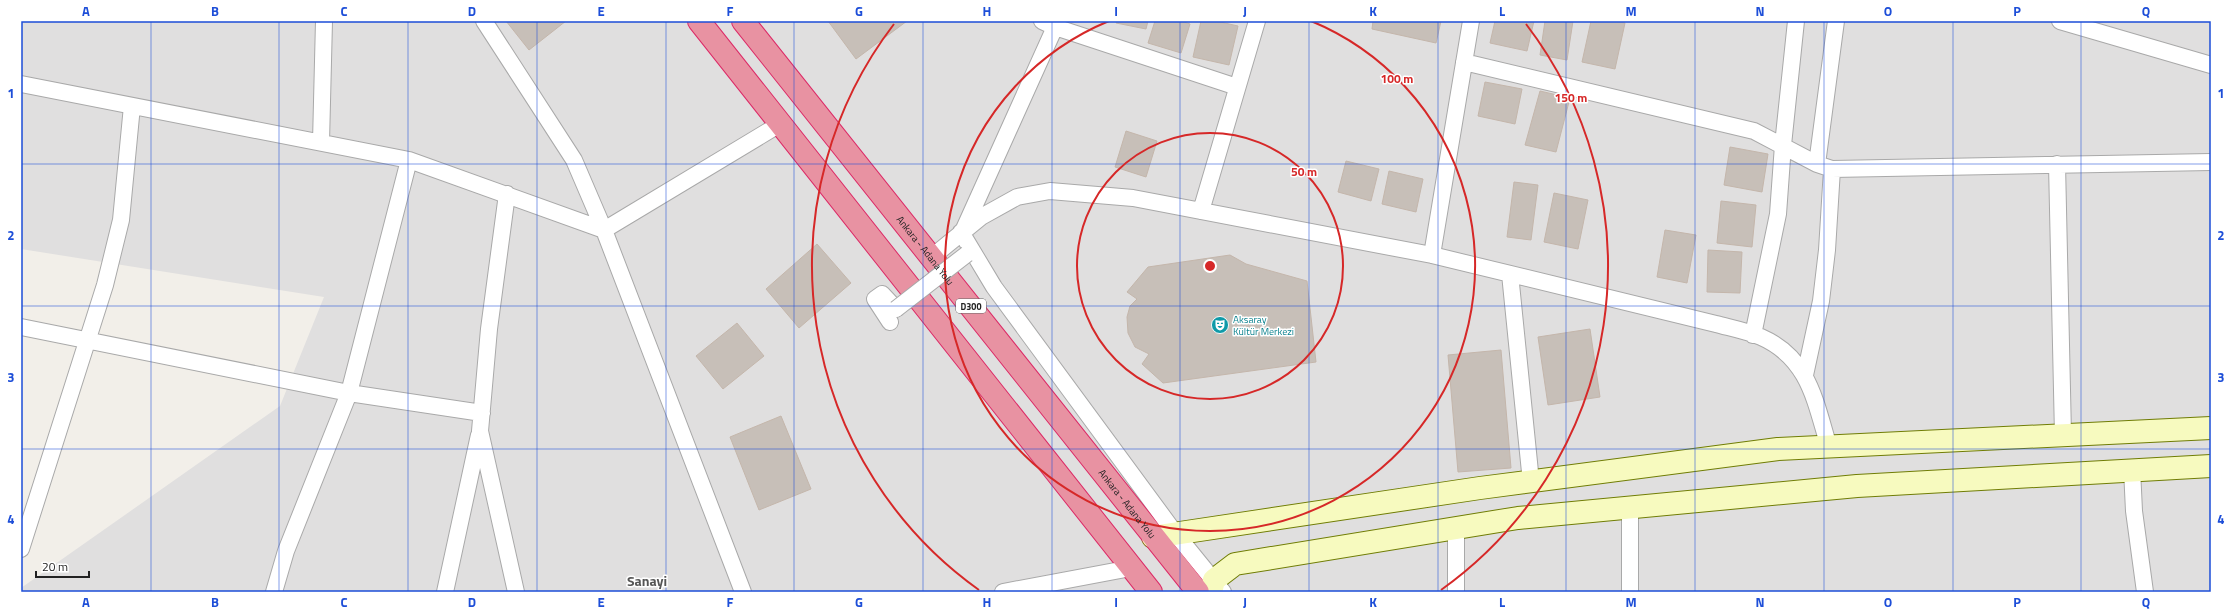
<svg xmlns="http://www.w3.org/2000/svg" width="2232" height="613" viewBox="0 0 2232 613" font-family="'Titillium Web',sans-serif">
	<rect width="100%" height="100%" fill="#f2efe9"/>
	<path fill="#e0dfdf" d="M 21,21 L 2211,21 L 2211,592 L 21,592 L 21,588 L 280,406 L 324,297 L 21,249 Z"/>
	<path fill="#c7bfb8" stroke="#c4b6ab" d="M 506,21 L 566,21 L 529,50 Z
		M 828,21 L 907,21 L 856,59 Z
		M 1117,21 L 1148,21 L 1146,29 L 1116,23 Z
		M 1155,21 L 1181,21 L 1190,24 L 1181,53 L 1148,43 Z
		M 1201,21 L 1216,21 L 1238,26 L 1229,65 L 1193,57 Z
		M 1373,21 L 1441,21 L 1436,43 L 1372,29 Z
		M 1495,21 L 1534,21 L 1527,51 L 1490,43 Z
		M 1545,21 L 1573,21 L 1567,60 L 1540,55 Z
		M 1591,21 L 1614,21 L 1625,23 L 1615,69 L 1582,62 Z
		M 1485,82 L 1522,89 L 1515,124 L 1478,116 Z
		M 1540,91 L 1570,98 L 1556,152 L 1525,145 Z
		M 1126,131 L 1157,141 L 1146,177 L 1115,167 Z
		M 1730,147 L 1768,154 L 1762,192 L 1724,185 Z
		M 1346,161 L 1379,169 L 1371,201 L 1338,192 Z
		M 1389,171 L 1423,179 L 1416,212 L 1382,204 Z
		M 1514,182 L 1538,185 L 1531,240 L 1507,237 Z
		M 1554,193 L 1588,200 L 1578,249 L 1544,242 Z
		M 1721,201 L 1756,205 L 1752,247 L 1717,243 Z
		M 1665,230 L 1696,235 L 1687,283 L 1657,277 Z
		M 817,244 L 851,283 L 799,328 L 766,289 Z
		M 1708,250 L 1742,252 L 1740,293 L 1707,292 Z
		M 1230,255 L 1246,264 L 1307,281 L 1316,362 L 1163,383 L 1142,364 L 1149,354 L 1135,347 L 1128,333 L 1127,317 L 1130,306 L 1137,299 L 1127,292 L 1148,267 Z
		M 737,323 L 764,356 L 723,389 L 696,356 Z
		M 1590,329 L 1600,397 L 1548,405 L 1538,337 Z
		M 1501,350 L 1511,468 L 1458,472 L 1448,355 Z
		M 781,416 L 811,489 L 759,510 L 730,437 Z"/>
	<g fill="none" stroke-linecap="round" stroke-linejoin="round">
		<g stroke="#a9a9a9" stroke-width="18">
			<path id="street" d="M 484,21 L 574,160 L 604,230 L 743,592
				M 1042,21 L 1055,27 L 1237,87
				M 2060,21 L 2211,65
				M 1464,62 L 1754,131 L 1817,164 L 1832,169 L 2211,162
				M 21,84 L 409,160 L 604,230 L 780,124
				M 321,142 L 324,21
				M 1817,164 L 1836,21
				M 2057,164 L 2063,435
				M 507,194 L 489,329 L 480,431 L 516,592
				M 1201,211 L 1257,21
				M 964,229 L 1055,27
				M 961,232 L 994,287 L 1175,533 L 1223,592
				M 1432,255 L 1471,21
				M 932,257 L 981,217 L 1017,197 L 1050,191 L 1133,198 L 1432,255 L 1716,324 C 1731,328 1747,331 1761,337 C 1809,358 1815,401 1829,447
				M 1510,274 L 1531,482
				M 890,322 L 875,299 L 882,294 L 896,309
				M 21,327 L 349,393 L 482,413
				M 1753,335 L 1778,214 L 1783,145 L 1796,21
				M 1805,375 L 1821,301 L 1827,250 L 1832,169
				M 2132,469 L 2134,511 L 2145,592
				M 1456,528 L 1456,592
				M 21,549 L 105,285 L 121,220 L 132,106
				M 274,592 L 286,551 L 349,393 L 409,160
				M 445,592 L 479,435
				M 1003,592 L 1131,568
				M 1630,592 L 1630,507"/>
		</g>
		<g stroke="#707d05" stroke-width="24">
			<path id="secondary" d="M 1153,537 L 1480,488 L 1778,449 L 2211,428
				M 1211,592 L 1214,580 L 1235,564 L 1518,518 L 1857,486 L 2211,466"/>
		</g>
		<g stroke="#dc2a67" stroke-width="24">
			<g id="highway">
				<path d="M 699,21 L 1151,592"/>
				<path id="s1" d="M 743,21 L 1198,592"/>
			</g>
		</g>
		<use href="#street" stroke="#fff" stroke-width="16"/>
		<use href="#secondary" stroke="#f7fabf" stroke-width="22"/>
		<use href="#highway" stroke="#e892a2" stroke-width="22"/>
		<g stroke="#a9a9a9" stroke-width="18" stroke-linecap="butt">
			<path id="street-bridge" d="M 896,309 L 967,254"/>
		</g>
		<use href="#street-bridge" stroke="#fff" stroke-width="16"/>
	</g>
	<path fill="none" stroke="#1d4ed8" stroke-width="1" stroke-opacity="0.55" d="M 151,21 L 151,592M 279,21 L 279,592M 408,21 L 408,592M 537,21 L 537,592M 666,21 L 666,592M 794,21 L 794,592M 923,21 L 923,592M 1052,21 L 1052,592M 1180,21 L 1180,592M 1309,21 L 1309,592M 1438,21 L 1438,592M 1566,21 L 1566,592M 1695,21 L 1695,592M 1824,21 L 1824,592M 1953,21 L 1953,592M 2081,21 L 2081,592M 21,164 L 2211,164M 21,306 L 2211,306M 21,449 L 2211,449"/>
	<g fill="none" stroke="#d62828" stroke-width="2">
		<circle cx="1210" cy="266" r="133"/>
		<path d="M1311 21A265 265 0 1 1 1109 21"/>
		<path d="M979 590A398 398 0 0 1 894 24M1526 24A398 398 0 0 1 1441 590"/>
	</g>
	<defs>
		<g id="theatre-disc" transform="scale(0.9)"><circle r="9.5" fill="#0f9aa8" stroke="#fff"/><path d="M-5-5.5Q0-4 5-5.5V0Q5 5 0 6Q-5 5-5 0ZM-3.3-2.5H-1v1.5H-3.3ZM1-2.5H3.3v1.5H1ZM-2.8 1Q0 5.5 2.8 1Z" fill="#fff"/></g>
	</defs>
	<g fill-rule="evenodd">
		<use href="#theatre-disc" x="1220" y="325"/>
	</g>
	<g text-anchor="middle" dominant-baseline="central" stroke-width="3" stroke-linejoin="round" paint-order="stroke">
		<rect fill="#fff" stroke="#646464" stroke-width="1" x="956" y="299" width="30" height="14" rx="3"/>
		<g font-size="9" font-weight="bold" fill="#222">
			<text x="971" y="306">D300</text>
		</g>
		<g font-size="10" fill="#222" stroke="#fff">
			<text stroke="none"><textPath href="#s1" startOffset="293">Ankara - Adana Yolu</textPath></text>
			<text stroke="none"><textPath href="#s1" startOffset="617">Ankara - Adana Yolu</textPath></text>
		</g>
		<g font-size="10" fill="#0d838f" stroke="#fff" text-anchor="start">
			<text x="1233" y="319">Aksaray<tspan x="1233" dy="12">Kültür Merkezi</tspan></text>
		</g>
		<g font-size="14" font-weight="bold" fill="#555" stroke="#fff">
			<text x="647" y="580">Sanayi</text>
		</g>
	</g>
	<circle cx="1210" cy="266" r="6" fill="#d62828" stroke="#fff" stroke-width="2"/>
	<g font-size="12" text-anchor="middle" font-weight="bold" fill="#d62828" stroke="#fff" stroke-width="3" stroke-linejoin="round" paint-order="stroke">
		<text x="1397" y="83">100 m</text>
		<text x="1571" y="102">150 m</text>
		<text x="1304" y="176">50 m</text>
	</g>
	<rect width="2232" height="613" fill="none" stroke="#ffffff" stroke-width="44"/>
	<path d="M36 571v6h53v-6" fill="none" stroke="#222222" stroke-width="2"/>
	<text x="42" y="571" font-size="12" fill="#222222" stroke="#ffffff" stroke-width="3" paint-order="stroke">20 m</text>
	<rect x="22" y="22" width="2188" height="569" fill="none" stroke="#1d4ed8" stroke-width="1.5"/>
	<g font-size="13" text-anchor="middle" font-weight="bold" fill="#1d4ed8">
		<text x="86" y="16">A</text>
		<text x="215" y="16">B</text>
		<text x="344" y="16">C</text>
		<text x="472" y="16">D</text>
		<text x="601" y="16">E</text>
		<text x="730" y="16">F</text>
		<text x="859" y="16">G</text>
		<text x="987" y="16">H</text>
		<text x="1116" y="16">I</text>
		<text x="1245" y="16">J</text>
		<text x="1373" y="16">K</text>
		<text x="1502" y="16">L</text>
		<text x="1631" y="16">M</text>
		<text x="1760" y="16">N</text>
		<text x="1888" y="16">O</text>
		<text x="2017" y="16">P</text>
		<text x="2146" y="16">Q</text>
		<text x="11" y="98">1</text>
		<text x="2221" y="98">1</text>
		<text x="11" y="240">2</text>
		<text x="2221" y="240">2</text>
		<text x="11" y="382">3</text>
		<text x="2221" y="382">3</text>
		<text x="11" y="524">4</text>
		<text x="2221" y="524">4</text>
		<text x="86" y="607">A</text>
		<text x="215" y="607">B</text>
		<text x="344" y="607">C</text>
		<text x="472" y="607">D</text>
		<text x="601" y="607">E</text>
		<text x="730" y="607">F</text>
		<text x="859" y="607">G</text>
		<text x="987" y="607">H</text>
		<text x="1116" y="607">I</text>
		<text x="1245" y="607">J</text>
		<text x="1373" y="607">K</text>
		<text x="1502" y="607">L</text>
		<text x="1631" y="607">M</text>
		<text x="1760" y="607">N</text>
		<text x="1888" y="607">O</text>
		<text x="2017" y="607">P</text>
		<text x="2146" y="607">Q</text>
	</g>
</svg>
